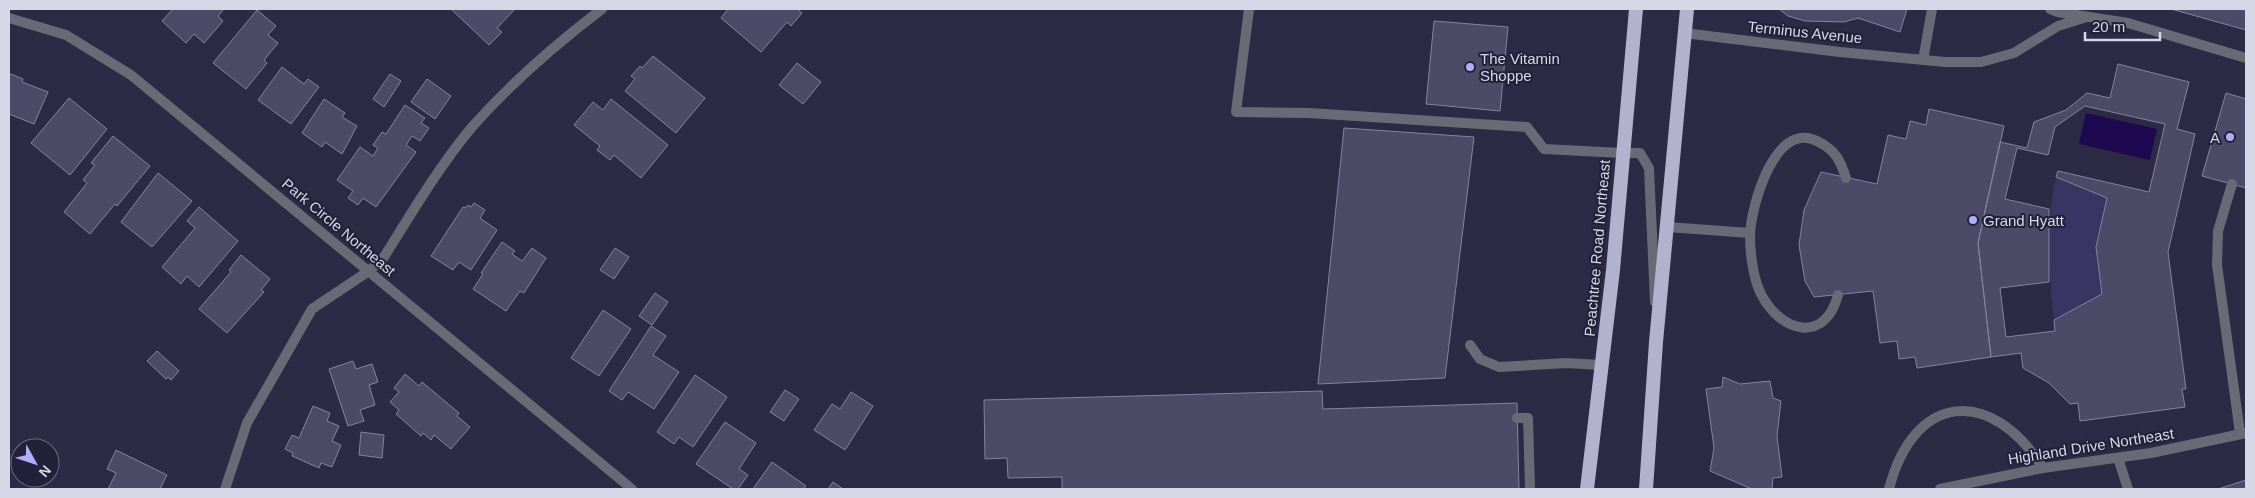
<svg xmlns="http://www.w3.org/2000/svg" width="2255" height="498" viewBox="0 0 2255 498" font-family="Arial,sans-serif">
	<rect width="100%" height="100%" fill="#2c2a44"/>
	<path fill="#393461" d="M 2056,177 L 2107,198 L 2096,247 L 2102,294 L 2054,320 C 2048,272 2046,224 2056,177 Z"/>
	<path fill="#1e0950" d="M 2086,113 L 2157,129 L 2150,160 L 2079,144 Z"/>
	<path fill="#4c4a66" stroke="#8483a2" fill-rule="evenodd" d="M 173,9 L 224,9 L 218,16 L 223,21 L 204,43 L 194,34 L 186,43 L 162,21 Z
		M 451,9 L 515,9 L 497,28 L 502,32 L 489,45 Z
		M 728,9 L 797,9 L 802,13 L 791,26 L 787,22 L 761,52 L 721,18 Z
		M 1779,9 L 1907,9 L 1900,32 L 1858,18 L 1844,22 L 1805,21 L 1788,16 Z
		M 2171,9 L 2246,9 L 2246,30 Z
		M 257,10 L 276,26 L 268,35 L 278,43 L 264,60 L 267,63 L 246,89 L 213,63 Z
		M 1434,21 L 1508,27 L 1500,111 L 1426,104 Z
		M 653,56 L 705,98 L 676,133 L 625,91 L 635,79 L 631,76 L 640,66 L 642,68 Z
		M 797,63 L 821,82 L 803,104 L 779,85 Z
		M 2118,64 L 2189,82 L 2177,129 L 2195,134 L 2168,252 L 2186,389 L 2182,389 L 2185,407 L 2080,421 L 2078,403 L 2070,404 L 2049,383 L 2023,368 L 2021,353 L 1991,357 L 1978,243 L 2000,142 L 2027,148 L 2034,122 L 2066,110 L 2087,93 L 2110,98 ZM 2085,106 L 2165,124 L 2149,192 L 2058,171 L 2056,177 L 2107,198 L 2096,247 L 2102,294 L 2054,320 L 2055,331 L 2006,337 L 2000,288 L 2049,282 L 2049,209 L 2005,199 L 2017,148 L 2048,155 L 2055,127 Z
		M 282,67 L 304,84 L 308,79 L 319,87 L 291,124 L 258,100 Z
		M 11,74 L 23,79 L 22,82 L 48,92 L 34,124 L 9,114 L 9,76 Z
		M 390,74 L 401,81 L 384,107 L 373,99 Z
		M 427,79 L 451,96 L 435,119 L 411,102 Z
		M 2226,93 L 2246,99 L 2246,188 L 2202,176 Z
		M 69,98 L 107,129 L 70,175 L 31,143 Z
		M 324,99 L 345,113 L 342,117 L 357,126 L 342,154 L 325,142 L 322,147 L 302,133 Z
		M 611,99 L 668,145 L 641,178 L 614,155 L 610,160 L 597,150 L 600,146 L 574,125 L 593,102 L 603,110 Z
		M 405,105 L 425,118 L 421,123 L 429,128 L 420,141 L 412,136 L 406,145 L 416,152 L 376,207 L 363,198 L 358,205 L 348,198 L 353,191 L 337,180 L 360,147 L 373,156 L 378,148 L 373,145 L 382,132 L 386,134 Z
		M 1929,109 L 2004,126 L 1978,243 L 1991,357 L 1917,368 L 1915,357 L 1899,359 L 1897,341 L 1880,343 L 1873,291 L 1814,297 L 1805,281 L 1799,245 L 1804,210 L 1821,172 L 1877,184 L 1888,135 L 1906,139 L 1910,121 L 1926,125 Z
		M 1344,128 L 1474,137 L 1445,378 L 1318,384 Z
		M 113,136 L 150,166 L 117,206 L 115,204 L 90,234 L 64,212 L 87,183 L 83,180 L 95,165 L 91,163 Z
		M 158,173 L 192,201 L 152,247 L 121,222 Z
		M 474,203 L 485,210 L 480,218 L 497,230 L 471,270 L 459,262 L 453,270 L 431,256 L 463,207 L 465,208 L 468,205 L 471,207 Z
		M 199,207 L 238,241 L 199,287 L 187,276 L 181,284 L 162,267 L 195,228 L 187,221 Z
		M 502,242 L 515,251 L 512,254 L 522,261 L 532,248 L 546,258 L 524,293 L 520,291 L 506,311 L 473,289 L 483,274 L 481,273 Z
		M 615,248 L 629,257 L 614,279 L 600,270 Z
		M 241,255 L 270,279 L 261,290 L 264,292 L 227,333 L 199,309 L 231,272 L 229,270 Z
		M 655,293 L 668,302 L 652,325 L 639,316 Z
		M 603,310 L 631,329 L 599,376 L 571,358 Z
		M 651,326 L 666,336 L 653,355 L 679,372 L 654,409 L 628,392 L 622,400 L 609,391 Z
		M 157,351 L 179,371 L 171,380 L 168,377 L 166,379 L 147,361 Z
		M 353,361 L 356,369 L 372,364 L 378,382 L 369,385 L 375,405 L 360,410 L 364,421 L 348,426 L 329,369 Z
		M 405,374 L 419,386 L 422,382 L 459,413 L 457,416 L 470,427 L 451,449 L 434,435 L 431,440 L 423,433 L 421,436 L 396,414 L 399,410 L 390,402 L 399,392 L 394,388 Z
		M 695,375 L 727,397 L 693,447 L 679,437 L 674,444 L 657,432 Z
		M 1723,377 L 1740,384 L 1770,381 L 1773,398 L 1781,401 L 1777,436 L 1782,477 L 1773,478 L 1772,489 L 1752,489 L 1710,471 L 1714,448 L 1706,389 L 1722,387 Z
		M 785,390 L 799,399 L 784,421 L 770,412 Z
		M 1322,391 L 1323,409 L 1517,403 L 1519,489 L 1062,489 L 1062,477 L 1008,478 L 1007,458 L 985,459 L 984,400 Z
		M 851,392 L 873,406 L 845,450 L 814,430 L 832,404 L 840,409 Z
		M 313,406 L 330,413 L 327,421 L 339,426 L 332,441 L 341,445 L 332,467 L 321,463 L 319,468 L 292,456 L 293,453 L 285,449 L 292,435 L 299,438 Z
		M 725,422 L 756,443 L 739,469 L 748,475 L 738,489 L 733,489 L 696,464 Z
		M 361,432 L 384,435 L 382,458 L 359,455 Z
		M 116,450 L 167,475 L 160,489 L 108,489 L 116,473 L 107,469 Z
		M 772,462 L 806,486 L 803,489 L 753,489 Z
		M 2246,480 L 2246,489 L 2218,489 Z
		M 833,482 L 843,489 L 828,489 Z"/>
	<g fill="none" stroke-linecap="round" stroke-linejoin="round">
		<path stroke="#6a6a77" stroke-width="10" d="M 1249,9 L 1236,112 L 1309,113 L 1527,127 L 1544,149 L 1622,153
			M 2232,184 L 2218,231 L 2217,265 L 2240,433
			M 1667,227 L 1750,233
			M 1838,295 C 1825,344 1781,333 1761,294 C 1753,278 1750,253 1750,235 C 1751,206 1775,120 1817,141 C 1835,150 1840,159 1846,178
			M 1470,345 L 1480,359 L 1499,367 L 1566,363 L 1601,365
			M 1517,418 L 1528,418 L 1530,489
			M 2118,458 L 2128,489
			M 1889,489 C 1914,392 1991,386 2043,468"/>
		<path stroke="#6a6a77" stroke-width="10" d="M 2050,9 L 2057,12 L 2128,23 L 2246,58
			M 9,18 L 66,35 L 131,75 L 632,489
			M 1684,33 L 1840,52 L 1945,62 L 1981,62 L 2014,53 L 2058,26 L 2087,17
			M 1923,60 L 1932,9
			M 1622,153 L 1640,153 L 1649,168 L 1655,302
			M 225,489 L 247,423 L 312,309 L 369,271 L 384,257 C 411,214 440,165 472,127 C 511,83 556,44 602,9
			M 1940,489 L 2043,468 L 2151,453 L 2246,433"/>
		<path stroke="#b2b1ce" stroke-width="14" d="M 1587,489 L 1613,270 L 1636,9
			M 1646,489 L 1656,342 L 1687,9"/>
	</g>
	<g fill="#b2adf9" stroke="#232039" stroke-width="2">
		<circle cx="1470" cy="67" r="5"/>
		<circle cx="2230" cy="137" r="5"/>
		<circle cx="1973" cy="220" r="5"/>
	</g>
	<g text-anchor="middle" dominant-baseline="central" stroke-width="4" stroke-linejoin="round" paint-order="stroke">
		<g font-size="15" fill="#d7d7e8" stroke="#232039">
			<text transform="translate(1805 32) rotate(6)">Terminus Avenue</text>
			<text transform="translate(339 227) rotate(40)">Park Circle Northeast</text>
			<text transform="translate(1597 248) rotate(-85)">Peachtree Road Northeast</text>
			<text transform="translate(2091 446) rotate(-9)">Highland Drive Northeast</text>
		</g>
		<g font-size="15" fill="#d7d7e8" stroke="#232039" text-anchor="start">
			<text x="1480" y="58">The Vitamin<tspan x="1480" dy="17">Shoppe</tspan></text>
			<text x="2220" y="137" text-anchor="end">A</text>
			<text x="1983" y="220">Grand Hyatt</text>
		</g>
	</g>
	<rect width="2255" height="498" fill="none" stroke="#d7d7e8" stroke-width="20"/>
	<g transform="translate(35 463) rotate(130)"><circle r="24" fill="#232039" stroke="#6b697f"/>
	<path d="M0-4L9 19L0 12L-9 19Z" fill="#b2adf9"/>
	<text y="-8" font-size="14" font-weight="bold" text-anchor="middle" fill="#d7d7e8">N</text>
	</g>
	<path d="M2085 32v8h75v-8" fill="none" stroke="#d7d7e8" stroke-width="2.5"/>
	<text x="2092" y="32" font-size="15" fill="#d7d7e8" stroke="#232039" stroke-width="4" paint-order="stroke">20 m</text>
</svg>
